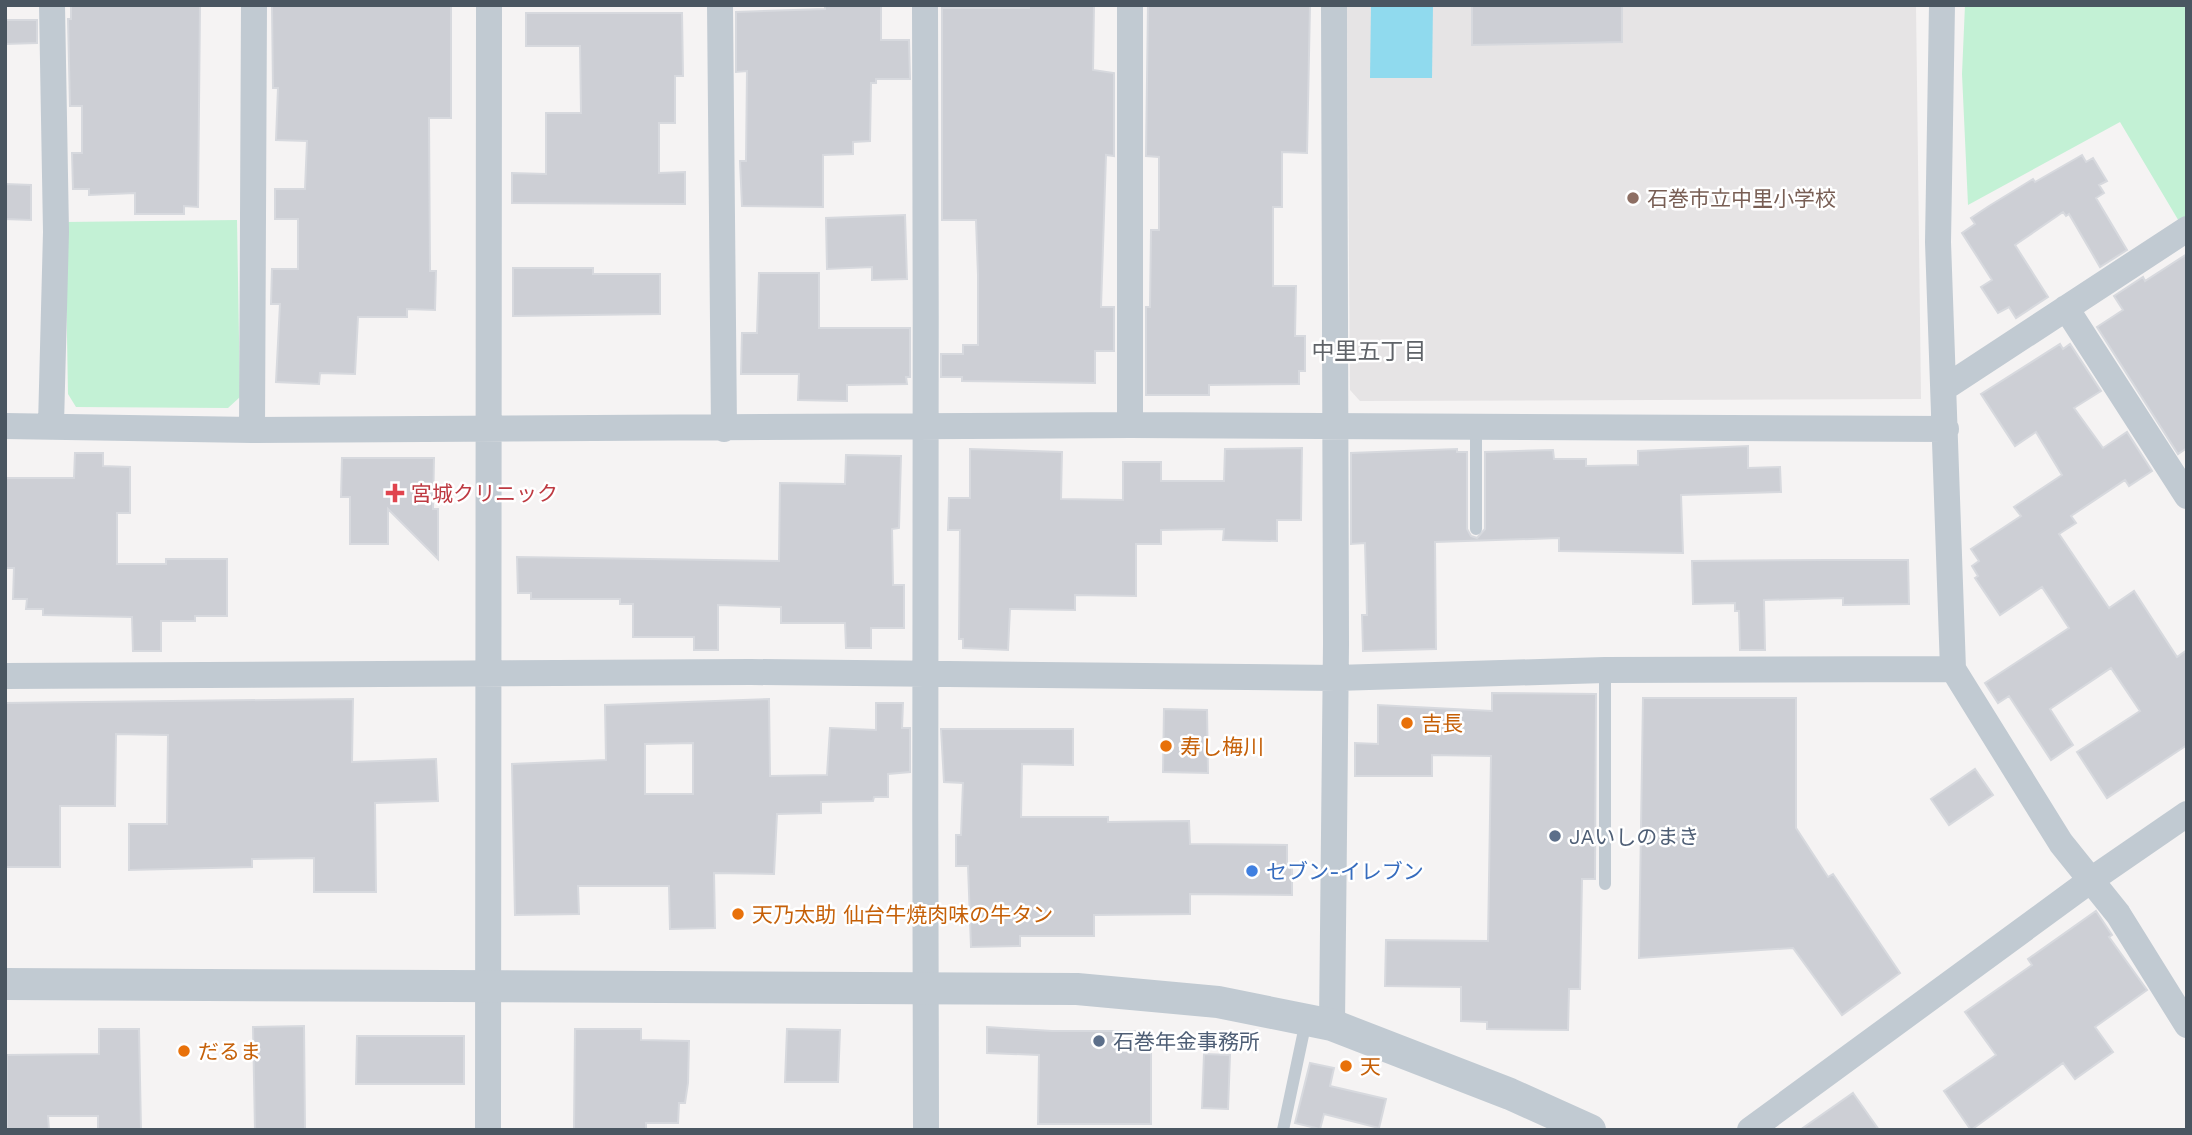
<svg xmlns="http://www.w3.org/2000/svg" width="2192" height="1135" viewBox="0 0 2192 1135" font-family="'Work Sans','Noto Sans JP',sans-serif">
	<rect width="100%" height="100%" fill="#f5f3f3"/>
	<path fill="#e6e4e5" d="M 1347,5 L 1916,5 L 1921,399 L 1360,401 L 1350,390 Z"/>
	<path fill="#c3f1d5" d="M 1965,5 L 2187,5 L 2187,218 L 2180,223 L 2120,122 L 1968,205 L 1962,74 Z
		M 237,220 L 240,397 L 228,408 L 76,407 L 68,394 L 65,222 Z"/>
	<path fill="#90daee" d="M 1371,5 L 1433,5 L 1432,78 L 1370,78 Z"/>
	<path fill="#cdcfd5" stroke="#d7d9de" stroke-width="2" fill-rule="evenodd" d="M 71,5 L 200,5 L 198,207 L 184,206 L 184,214 L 135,214 L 135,193 L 89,195 L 89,189 L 73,189 L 72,153 L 82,153 L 82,106 L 70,106 L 68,19 L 71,19 Z
		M 272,5 L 451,5 L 451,118 L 429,118 L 430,271 L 436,271 L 435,310 L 407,309 L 407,317 L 358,317 L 355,374 L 320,373 L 319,384 L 276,382 L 280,304 L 271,304 L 272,269 L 298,269 L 298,219 L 275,219 L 275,189 L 305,189 L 307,141 L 276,140 L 278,88 L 273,88 Z
		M 825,5 L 881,5 L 881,40 L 909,40 L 910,79 L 876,79 L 876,83 L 871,83 L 870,141 L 853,142 L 853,154 L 823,155 L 823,207 L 742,206 L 740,161 L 746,161 L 747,71 L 736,72 L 736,12 L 825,9 Z
		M 1029,5 L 1094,5 L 1093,70 L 1114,73 L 1114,156 L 1106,155 L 1101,307 L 1114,307 L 1114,351 L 1095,351 L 1095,383 L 962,381 L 962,377 L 941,377 L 941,354 L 963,354 L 963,345 L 978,345 L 978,275 L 976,220 L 942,220 L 942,8 L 1029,8 Z
		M 1148,5 L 1310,5 L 1307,153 L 1282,152 L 1282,207 L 1273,207 L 1273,286 L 1296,286 L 1295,336 L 1305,336 L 1305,371 L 1299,371 L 1299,384 L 1209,385 L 1209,395 L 1146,395 L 1146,307 L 1150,307 L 1151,230 L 1159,230 L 1159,157 L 1146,156 Z
		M 1472,5 L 1622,5 L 1622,42 L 1472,45 Z
		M 526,13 L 682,13 L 683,76 L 675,76 L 675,123 L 659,123 L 659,173 L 685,172 L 685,204 L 512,203 L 512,173 L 546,174 L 546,113 L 581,113 L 580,46 L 526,46 Z
		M 5,20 L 37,20 L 37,43 L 5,44 Z
		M 2082,155 L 2086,162 L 2093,158 L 2107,181 L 2099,185 L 2104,193 L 2096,198 L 2127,250 L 2100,267 L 2069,214 L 2066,216 L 2063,212 L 2015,245 L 2048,297 L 2016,318 L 2009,307 L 1998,313 L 1981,287 L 1992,280 L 1962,233 L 1975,224 L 1971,218 L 1989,206 L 2033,179 L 2035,182 Z
		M 5,184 L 31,185 L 31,220 L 5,219 Z
		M 905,215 L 907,279 L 872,280 L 872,267 L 827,269 L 826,218 Z
		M 2187,254 L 2187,448 L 2178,454 L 2097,327 L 2123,310 L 2114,296 L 2143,277 L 2145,281 Z
		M 513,268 L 593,268 L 593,274 L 660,274 L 660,314 L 513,316 Z
		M 759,273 L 819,273 L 819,328 L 910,328 L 910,377 L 906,377 L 907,384 L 847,385 L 847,401 L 798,400 L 799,374 L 741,374 L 742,333 L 757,333 Z
		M 2060,344 L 2063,349 L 2070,344 L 2101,391 L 2074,408 L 2103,448 L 2127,432 L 2152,471 L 2129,486 L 2125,480 L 2071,516 L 2076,523 L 2059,534 L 2109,608 L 2134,591 L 2177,657 L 2187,650 L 2187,745 L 2107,798 L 2077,752 L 2140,711 L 2111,668 L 2050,709 L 2073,745 L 2051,760 L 2009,696 L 1998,703 L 1985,683 L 2069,628 L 2042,587 L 2000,615 L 1975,578 L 1978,576 L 1972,566 L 1979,561 L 1971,549 L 2021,516 L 2014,507 L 2062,475 L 2036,432 L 2015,446 L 1981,394 Z
		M 1748,446 L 1748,468 L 1780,467 L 1781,492 L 1681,495 L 1683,553 L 1559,551 L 1559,538 L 1435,542 L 1436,649 L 1363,651 L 1362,615 L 1367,615 L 1365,543 L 1351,544 L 1351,453 L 1457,449 L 1457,452 L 1467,452 L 1467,529 L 1471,536 L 1477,538 L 1485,529 L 1485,452 L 1553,450 L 1554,459 L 1586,459 L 1586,466 L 1638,465 L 1638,451 Z
		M 1302,448 L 1301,520 L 1277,520 L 1277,541 L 1223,540 L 1224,529 L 1161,530 L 1161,544 L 1136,544 L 1136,596 L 1075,595 L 1075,610 L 1010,609 L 1008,650 L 963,648 L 963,639 L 959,639 L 960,530 L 948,530 L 949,498 L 970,498 L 970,449 L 1062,452 L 1061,499 L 1123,500 L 1123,462 L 1161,462 L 1161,481 L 1224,481 L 1225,449 Z
		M 75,453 L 103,453 L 103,466 L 130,467 L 130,513 L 117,513 L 117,564 L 166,564 L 166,559 L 227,559 L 227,616 L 195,616 L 195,621 L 161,621 L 161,651 L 133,651 L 132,617 L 43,615 L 43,609 L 26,609 L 27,599 L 13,599 L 14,568 L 5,568 L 5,478 L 74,478 Z
		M 846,455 L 901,456 L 899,528 L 892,529 L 893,585 L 904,585 L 904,628 L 871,628 L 871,648 L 846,648 L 845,623 L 781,623 L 781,607 L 718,605 L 718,650 L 694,650 L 694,637 L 633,637 L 633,604 L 620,604 L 620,599 L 531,599 L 531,593 L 518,593 L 517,557 L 779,561 L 780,483 L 845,484 Z
		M 342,458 L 434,458 L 433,509 L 438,509 L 438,559 L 388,509 L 388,544 L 350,544 L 350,497 L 341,497 Z
		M 1828,560 L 1908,560 L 1909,604 L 1843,605 L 1843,598 L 1764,600 L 1765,650 L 1740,650 L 1739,611 L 1735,611 L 1735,603 L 1693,604 L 1692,561 Z
		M 1492,693 L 1596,694 L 1595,879 L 1582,879 L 1580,989 L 1569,989 L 1568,1030 L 1487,1029 L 1487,1022 L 1461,1021 L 1461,987 L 1385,986 L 1386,940 L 1488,941 L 1491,756 L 1432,755 L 1432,776 L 1355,776 L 1355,743 L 1378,744 L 1378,705 L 1492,711 Z
		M 1643,698 L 1796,698 L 1796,828 L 1828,877 L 1833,874 L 1900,973 L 1842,1015 L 1793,948 L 1639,958 Z
		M 353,699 L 352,762 L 436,759 L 438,801 L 375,803 L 376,892 L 314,892 L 314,858 L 252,859 L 252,867 L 129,870 L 129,824 L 167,824 L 168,735 L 116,734 L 115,806 L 60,806 L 60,867 L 5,867 L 5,703 Z
		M 769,699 L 770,776 L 827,775 L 830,728 L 876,730 L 876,703 L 903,703 L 902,728 L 910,728 L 910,772 L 888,774 L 888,797 L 874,797 L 873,801 L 821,802 L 821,813 L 777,814 L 774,874 L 714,873 L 715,928 L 670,929 L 669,886 L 578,886 L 579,914 L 515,915 L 512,764 L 606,760 L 605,705 ZM 693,743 L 693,794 L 645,794 L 645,744 Z
		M 1164,709 L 1207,710 L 1208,773 L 1163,772 Z
		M 941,729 L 1073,729 L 1073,765 L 1022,764 L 1021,817 L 1108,817 L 1108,822 L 1189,821 L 1190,844 L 1287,845 L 1287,868 L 1292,868 L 1292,895 L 1190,894 L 1190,914 L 1094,915 L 1094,936 L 1020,936 L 1020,946 L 971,947 L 968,866 L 956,866 L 956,835 L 961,835 L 963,783 L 944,782 Z
		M 1975,769 L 1993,795 L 1949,825 L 1931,799 Z
		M 2096,911 L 2112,935 L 2109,937 L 2147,990 L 2095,1027 L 2113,1052 L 2075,1079 L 2063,1063 L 1971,1130 L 1944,1091 L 1996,1055 L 1965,1012 L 2032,965 L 2028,959 Z
		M 304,1026 L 305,1130 L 255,1130 L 253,1027 Z
		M 987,1027 L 1052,1031 L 1151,1031 L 1151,1124 L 1038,1124 L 1039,1055 L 987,1053 Z
		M 99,1029 L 139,1029 L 141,1130 L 98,1130 L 98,1116 L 48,1116 L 49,1130 L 7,1130 L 7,1055 L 99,1054 Z
		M 575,1029 L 641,1029 L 641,1040 L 689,1041 L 688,1083 L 685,1103 L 679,1103 L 678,1123 L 646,1123 L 646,1130 L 574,1130 Z
		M 787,1029 L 840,1030 L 838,1082 L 785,1082 Z
		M 357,1036 L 464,1036 L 464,1084 L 356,1084 Z
		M 1204,1054 L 1230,1055 L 1228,1109 L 1202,1108 Z
		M 1310,1063 L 1334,1068 L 1330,1086 L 1386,1099 L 1379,1128 L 1324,1114 L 1320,1129 L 1295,1123 Z
		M 1853,1093 L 1879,1130 L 1800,1130 Z"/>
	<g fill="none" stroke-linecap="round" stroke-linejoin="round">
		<path stroke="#c1cad2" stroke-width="12" d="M 1476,529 L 1476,427
			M 1605,884 L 1605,670
			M 1283,1130 L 1306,1021"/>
		<path stroke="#c1cad2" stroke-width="26" d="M 720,5 L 724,429
			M 925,5 C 927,380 924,755 926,1130
			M 1130,5 L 1130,425
			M 1942,5 L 1938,242 L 1953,669 L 2061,843 L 2118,914 L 2187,1025
			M 2066,308 L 2187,496
			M 1946,387 L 2187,229
			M 51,425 L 56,232 L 52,5
			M 5,426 L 252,430 L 1130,425 L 1946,429
			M 252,430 L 254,5
			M 5,676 L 751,672 L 1336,678 L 1605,670 L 1953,669
			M 1332,1025 L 1336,644 L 1334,5
			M 488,1130 L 489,5
			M 1750,1130 L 2091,880 L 2187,814"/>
		<path stroke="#c1cad2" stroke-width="32" d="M 5,984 L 1077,989 L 1218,1002 L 1332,1025 L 1510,1094 L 1590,1130"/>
	</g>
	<circle fill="#8d6e63" stroke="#fff" stroke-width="2.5" cx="1633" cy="198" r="7"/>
	<path fill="#e0444e" stroke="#fff" stroke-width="2.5" d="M391.5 482.5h7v7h7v7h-7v7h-7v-7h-7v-7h7z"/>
	<g fill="#e8710a" stroke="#fff" stroke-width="2.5">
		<circle cx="1407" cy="723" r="7"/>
		<circle cx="1166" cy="746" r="7"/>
		<circle cx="738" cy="914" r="7"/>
		<circle cx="184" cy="1051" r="7"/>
		<circle cx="1346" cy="1066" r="7"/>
	</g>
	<g fill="#5c6f8a" stroke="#fff" stroke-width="2.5">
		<circle cx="1555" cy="836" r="7"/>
		<circle cx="1099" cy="1041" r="7"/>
	</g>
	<circle fill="#3f7fe0" stroke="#fff" stroke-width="2.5" cx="1252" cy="871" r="7"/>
	<g text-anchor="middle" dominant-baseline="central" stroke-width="5" stroke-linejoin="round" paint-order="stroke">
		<g font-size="21" fill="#785e54" stroke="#fff" text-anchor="start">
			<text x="1647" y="198">石巻市立中里小学校</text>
		</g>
		<g font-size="21" fill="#be3a42" stroke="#fff" text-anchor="start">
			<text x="411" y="493">宮城クリニック</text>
		</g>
		<g font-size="21" fill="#c56008" stroke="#fff" text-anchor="start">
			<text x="1421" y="723">吉長</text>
			<text x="1180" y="746">寿し梅川</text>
			<text x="752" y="914">天乃太助 仙台牛焼肉味の牛タン</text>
			<text x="198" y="1051">だるま</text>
			<text x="1360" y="1066">天</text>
		</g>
		<g font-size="21" fill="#4e5e75" stroke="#fff" text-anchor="start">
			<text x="1569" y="836">JAいしのまき</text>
			<text x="1113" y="1041">石巻年金事務所</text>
		</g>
		<g font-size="21" fill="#366cbe" stroke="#fff" text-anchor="start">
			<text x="1266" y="871">セブン-イレブン</text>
		</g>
		<g font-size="23" fill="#5f6368" stroke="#fff">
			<text x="1369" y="351">中里五丁目</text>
		</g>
	</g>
	<rect width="2192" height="1135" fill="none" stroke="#4a5661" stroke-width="14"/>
</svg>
